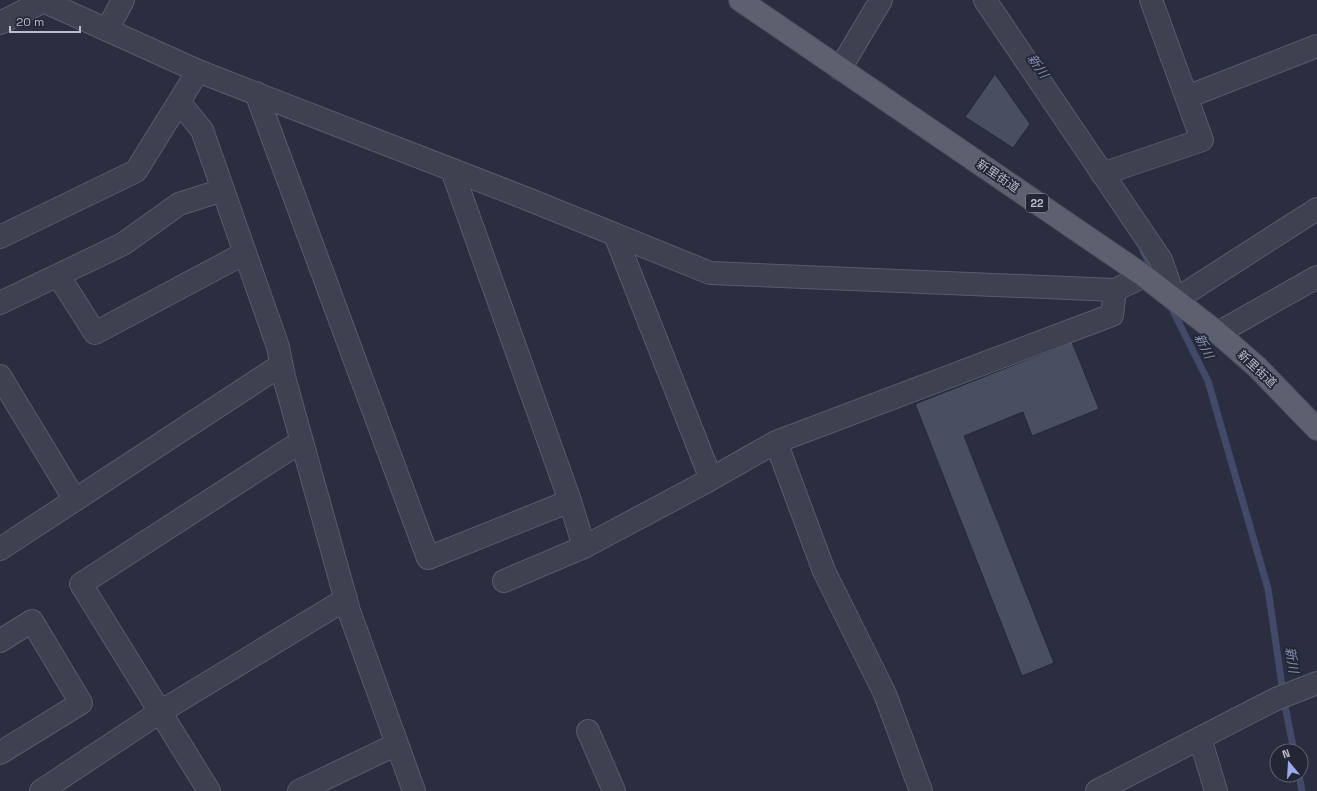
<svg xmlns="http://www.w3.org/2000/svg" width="1317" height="791" viewBox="0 0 1317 791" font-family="'Space Grotesk','Noto Sans JP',sans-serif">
	<rect width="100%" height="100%" fill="#2a2e40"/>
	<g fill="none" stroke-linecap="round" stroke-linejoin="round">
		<path stroke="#434a69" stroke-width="7" d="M 1143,251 L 1156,276
			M 1170,305 L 1208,381 L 1268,589 L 1285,706 L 1294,751
			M 1299,775 L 1302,791"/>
	</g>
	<path fill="#494e61" stroke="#242837" d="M 995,74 L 1030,124 L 1013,148 L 965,117 Z
		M 1072,342 L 1099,409 L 1032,436 L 1023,412 L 964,436 L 1054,663 L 1022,676 L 915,404 Z"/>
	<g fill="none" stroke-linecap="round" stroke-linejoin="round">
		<g stroke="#585c6a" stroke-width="24">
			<path id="minor" d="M 41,0 L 198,71 L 530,200 L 710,273 L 1115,290 L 1144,276
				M 985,0 L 1161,260 L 1175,300 L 1317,209
				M 0,23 L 44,1
				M 107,30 L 123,0
				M 840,69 L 881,0
				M 256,93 L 428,558 L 570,501 L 584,547
				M 1187,97 L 1317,46
				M 179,102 L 202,130 L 278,347 L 284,377 L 349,611 L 414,791
				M 452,170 L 570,501
				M 1102,174 L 1202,140 L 1151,0
				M 615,235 L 711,479
				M 0,237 L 136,171 L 198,71
				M 58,275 L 95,333 L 245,253
				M 0,303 L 123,244 L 179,204 L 223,190
				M 1218,333 L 1317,277
				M 0,376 L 75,500
				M 776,442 L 824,571 L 885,694 L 921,791
				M 0,549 L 281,365
				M 504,581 L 584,547 L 702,484 L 776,442 L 1112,315 L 1115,290
				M 0,641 L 32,621 L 81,703 L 0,753
				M 588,731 L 614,791
				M 1200,738 L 1216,791
				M 41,791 L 160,712 L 346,599
				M 209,791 L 81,584 L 302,441
				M 299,791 L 397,744
				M 1097,791 L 1276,699 L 1317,683"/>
		</g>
		<g stroke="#474a59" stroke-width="24">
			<path id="major" d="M 740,0 L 1144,276 L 1218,333 L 1257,367 L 1317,429"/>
		</g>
		<use href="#minor" stroke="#3e4150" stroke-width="22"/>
		<use href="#major" stroke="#5c606f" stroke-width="22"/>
	</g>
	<g text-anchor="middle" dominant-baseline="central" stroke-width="3.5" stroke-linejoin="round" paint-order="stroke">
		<rect fill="#222635" stroke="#8c909d" stroke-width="1" x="1026" y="194" width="22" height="18" rx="3"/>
		<g font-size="11" font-weight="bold" fill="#babdca">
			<text x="1037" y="203">22</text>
		</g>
		<g font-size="12" fill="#babdca" stroke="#222635">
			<text transform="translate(998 176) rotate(34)">新里街道</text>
			<text transform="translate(1257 369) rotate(43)">新里街道</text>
		</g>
		<g font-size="13" font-style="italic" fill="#868eae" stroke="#222635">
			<text transform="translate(1038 66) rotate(55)">新川</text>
			<text transform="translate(1204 346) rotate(64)">新川</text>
			<text transform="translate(1292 660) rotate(81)">新川</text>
		</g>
	</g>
	<g transform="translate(1289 763) rotate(342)"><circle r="19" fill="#222635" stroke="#5f6271"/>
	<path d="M0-3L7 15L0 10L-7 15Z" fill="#9caaed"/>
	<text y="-6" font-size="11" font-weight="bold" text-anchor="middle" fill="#babdca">N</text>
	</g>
	<path d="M10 26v6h70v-6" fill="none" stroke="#babdca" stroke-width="2"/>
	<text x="16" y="26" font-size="12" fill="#babdca" stroke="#222635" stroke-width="3" paint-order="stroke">20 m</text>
</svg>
